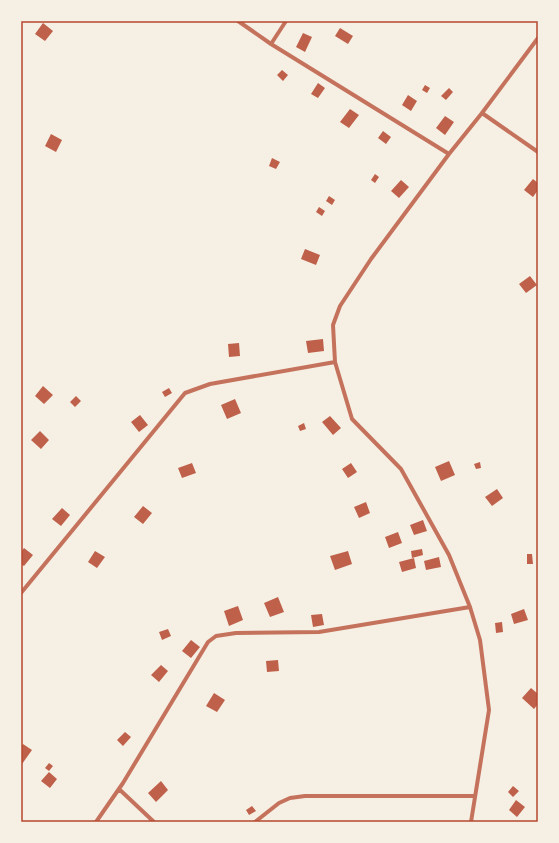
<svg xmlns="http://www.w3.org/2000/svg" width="559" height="843" viewBox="0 0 559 843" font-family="'Libre Baskerville',serif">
	<rect width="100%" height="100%" fill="#f6efe4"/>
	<path fill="#bf614a" d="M 43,23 L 53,31 L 45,41 L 35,34 Z
		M 340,28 L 353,36 L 348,44 L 335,36 Z
		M 303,33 L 312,37 L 305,52 L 296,47 Z
		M 282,70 L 288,75 L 283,81 L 277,75 Z
		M 318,83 L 325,88 L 318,98 L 311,94 Z
		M 425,85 L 430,88 L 427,93 L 422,90 Z
		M 449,88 L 453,92 L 446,100 L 441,96 Z
		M 408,95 L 417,101 L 411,111 L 402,105 Z
		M 350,109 L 359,115 L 349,128 L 340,122 Z
		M 445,116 L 454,122 L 445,135 L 436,128 Z
		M 383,131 L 391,137 L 386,144 L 378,138 Z
		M 51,134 L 62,140 L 56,152 L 45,146 Z
		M 272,158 L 280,162 L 276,169 L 269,166 Z
		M 375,174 L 379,177 L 375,183 L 371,180 Z
		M 533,179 L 538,183 L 538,190 L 533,197 L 524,190 Z
		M 401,180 L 409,187 L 399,198 L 391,191 Z
		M 329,196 L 335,200 L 332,205 L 326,201 Z
		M 319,207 L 325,211 L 322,216 L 316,212 Z
		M 305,249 L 320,255 L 316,265 L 301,259 Z
		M 530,276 L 537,285 L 526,293 L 519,284 Z
		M 323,339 L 324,351 L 308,353 L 306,341 Z
		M 239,343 L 240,356 L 229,357 L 228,344 Z
		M 43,386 L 53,395 L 44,404 L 35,396 Z
		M 169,388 L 172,393 L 165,397 L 162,392 Z
		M 76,396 L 81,401 L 75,407 L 70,402 Z
		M 235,399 L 241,413 L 227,419 L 221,405 Z
		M 140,415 L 148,425 L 139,432 L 131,422 Z
		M 330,416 L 341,428 L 333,435 L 322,422 Z
		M 304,423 L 306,429 L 300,431 L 298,426 Z
		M 40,431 L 49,440 L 41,449 L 31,440 Z
		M 449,461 L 455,475 L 441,481 L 435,467 Z
		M 480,462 L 481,468 L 476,469 L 474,464 Z
		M 192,463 L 196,473 L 182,478 L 178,468 Z
		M 351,463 L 357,472 L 348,478 L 342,469 Z
		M 497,489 L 503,498 L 492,506 L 485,497 Z
		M 366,502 L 370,513 L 359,518 L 354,507 Z
		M 143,506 L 152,513 L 143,524 L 134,517 Z
		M 62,508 L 70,515 L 61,526 L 52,519 Z
		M 423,520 L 427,531 L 414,535 L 410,525 Z
		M 398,532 L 402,543 L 389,548 L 385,537 Z
		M 24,548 L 33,555 L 24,566 L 21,564 L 21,552 Z
		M 422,549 L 423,555 L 412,558 L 411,551 Z
		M 95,551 L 105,557 L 97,568 L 88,562 Z
		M 348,551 L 352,564 L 335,570 L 330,556 Z
		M 527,554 L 532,554 L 533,564 L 527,564 Z
		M 439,557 L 441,567 L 426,570 L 424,561 Z
		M 414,558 L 416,568 L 402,572 L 399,562 Z
		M 278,597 L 284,612 L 270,617 L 264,603 Z
		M 238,606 L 243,620 L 229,626 L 224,611 Z
		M 524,609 L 528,620 L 514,624 L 511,614 Z
		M 322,614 L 324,625 L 313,627 L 311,615 Z
		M 502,622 L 503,632 L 496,633 L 495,623 Z
		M 168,629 L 171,636 L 162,640 L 159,632 Z
		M 191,640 L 200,647 L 191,658 L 182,651 Z
		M 278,660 L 279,671 L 267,672 L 266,661 Z
		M 161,665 L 168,671 L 159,682 L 151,675 Z
		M 531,688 L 538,694 L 538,704 L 534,709 L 522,698 Z
		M 214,693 L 225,700 L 217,712 L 206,706 Z
		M 125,732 L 131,737 L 123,746 L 117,740 Z
		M 23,744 L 32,750 L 22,764 L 21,763 L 21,747 Z
		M 49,763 L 53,766 L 49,771 L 45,768 Z
		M 49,772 L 57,779 L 50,788 L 41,781 Z
		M 161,781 L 168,790 L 156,802 L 148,793 Z
		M 513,786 L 519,791 L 513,797 L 508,792 Z
		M 516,800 L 525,807 L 517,817 L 509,810 Z
		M 252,806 L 256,811 L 249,815 L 246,810 Z"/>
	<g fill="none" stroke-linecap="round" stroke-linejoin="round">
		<path stroke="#c5725c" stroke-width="4" d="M 238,21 L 271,44 L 449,154
			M 271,44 L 286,21
			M 482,113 L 538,152
			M 21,593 L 185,393 L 210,384 L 335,362
			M 119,789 L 154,822
			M 96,822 L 123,783 L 208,642 L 216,636 L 236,633 L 319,632 L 470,607
			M 255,822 L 279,803 L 290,798 L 305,796 L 475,796
			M 471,822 L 489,710 L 480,640 L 470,607 L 449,555 L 401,469 L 352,419 L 335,362 L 333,325 L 340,306 L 371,259 L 449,154 L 482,113 L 538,38"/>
	</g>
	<rect width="559" height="843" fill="none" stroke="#f6efe4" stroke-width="44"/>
	<rect x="22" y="22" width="515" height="799" fill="none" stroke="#b5482f" stroke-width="1.5"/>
</svg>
